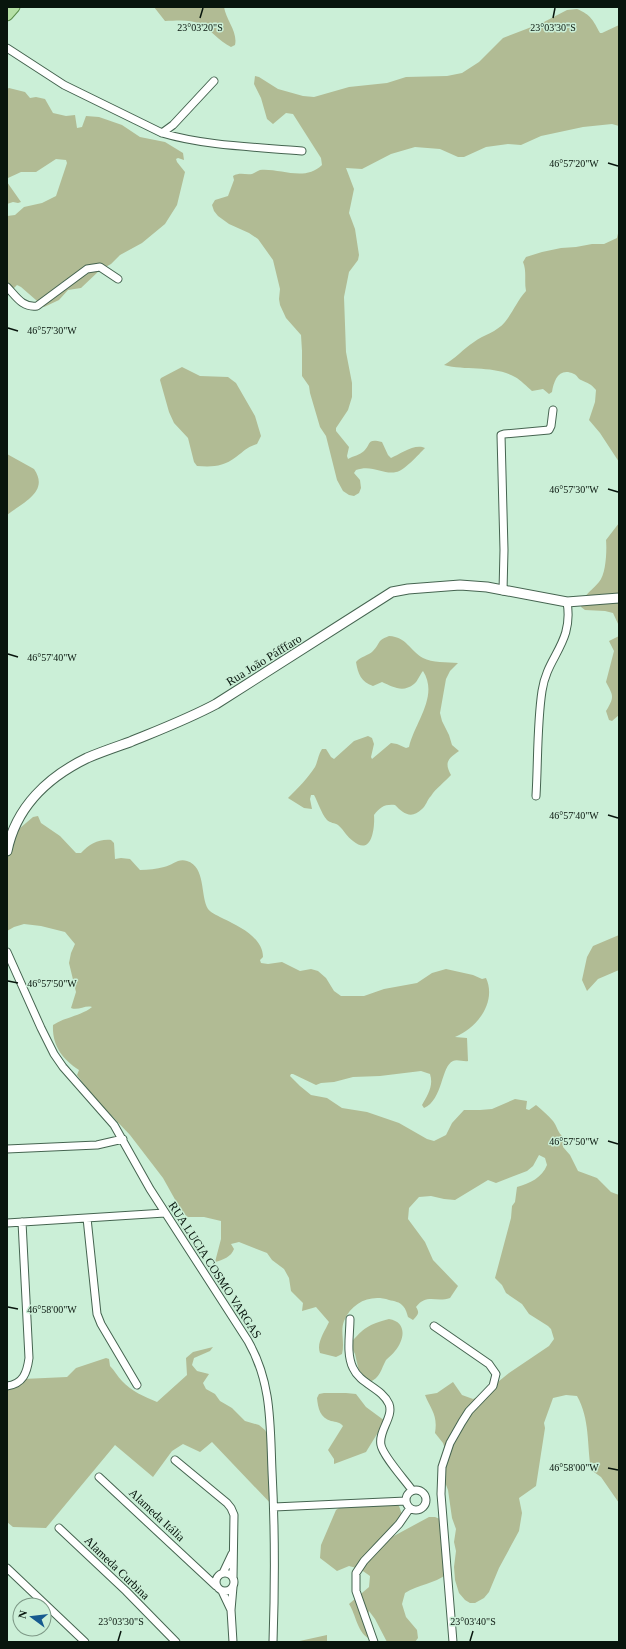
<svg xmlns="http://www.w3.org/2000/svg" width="626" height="1649" viewBox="0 0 626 1649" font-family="'Times New Roman',serif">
	<rect width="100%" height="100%" fill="#cbefd7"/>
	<path fill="#b1bb94" d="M 154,7 L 224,7 C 226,20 238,32 235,45 L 231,47 C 219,41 211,30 200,24 C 190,19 176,21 165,21 Z
		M 577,9 C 591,15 593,20 600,33 L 602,33 L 619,25 L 619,126 L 612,124 L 583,127 L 541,136 L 521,145 L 508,144 L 486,147 L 464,157 L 458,157 L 440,149 L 415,147 L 391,154 L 362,169 L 346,168 L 354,189 L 349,213 L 355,229 L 359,255 L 358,260 L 349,272 L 344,297 L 346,352 L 352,383 L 352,397 L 348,410 L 336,428 L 336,431 L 349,447 L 347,456 L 348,459 C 353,456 360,455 364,451 C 371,444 367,438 382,442 L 388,455 L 391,458 C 400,454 415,443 425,448 C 419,454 404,471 396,472 C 384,475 372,464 356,470 L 354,473 L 360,480 L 361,488 L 359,493 L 354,496 L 349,495 L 343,491 L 337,480 L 326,436 L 320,427 L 310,393 L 309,386 L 302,376 L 302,351 L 301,335 L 286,318 L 280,305 L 279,299 L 280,289 L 273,260 L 258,239 L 249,233 L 229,224 L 218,216 L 214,211 L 212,205 L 215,200 L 228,196 L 234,180 L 233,176 C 240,172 245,175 252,174 C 255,173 257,171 260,170 C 280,168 305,182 322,165 L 321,158 L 293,114 L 286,113 L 273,124 L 267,119 L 261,98 L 254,84 L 255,76 L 259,77 L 278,89 L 303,96 L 314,97 L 349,87 L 387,83 L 406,77 L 447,76 L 462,73 L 479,62 L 503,38 L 542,23 L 567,10 Z
		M 9,88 L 25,92 L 30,98 L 36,97 L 45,99 L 53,113 L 66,116 L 75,115 L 77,128 L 82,127 L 86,116 L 99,117 L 122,125 L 140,137 L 165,142 L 183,153 L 184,160 L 178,158 L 176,159 L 177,162 L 185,172 L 177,205 L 165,224 L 142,243 L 120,255 L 111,264 L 100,270 L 81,288 L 68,290 L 59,300 L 44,307 L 21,287 L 17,285 L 14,288 L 7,285 L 7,216 L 15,215 L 24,207 L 42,203 L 56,196 L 67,163 L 66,160 L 56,159 L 36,172 L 21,172 L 8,178 L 7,182 L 21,202 L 18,203 L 13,202 L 7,204 L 7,89 Z
		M 619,229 L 619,462 L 600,433 L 589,420 L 595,402 L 596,390 C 590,383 589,384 581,380 C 578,379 577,375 574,374 C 559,367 554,380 552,392 L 549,394 L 543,389 L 532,391 C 527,387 521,380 515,377 C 494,365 467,371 444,365 C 455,359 463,349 474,342 C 483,335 497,332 505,322 C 513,312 517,301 526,291 C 524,281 527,271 523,262 L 526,257 L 542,252 L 561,248 L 576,247 L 592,244 L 604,244 L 617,238 Z
		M 182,367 L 200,376 L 228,377 L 236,383 L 255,416 L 261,436 L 257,444 C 245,448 245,451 236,457 C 223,467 212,467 197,466 L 194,462 L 188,438 L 174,423 L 169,412 L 160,380 L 161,378 Z
		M 7,454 L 34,469 C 50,492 22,503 7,515 Z
		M 619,523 L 619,626 L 613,613 L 605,611 L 585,610 L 581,607 C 587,590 589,594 599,582 C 606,575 607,550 606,540 Z
		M 389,636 C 407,637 409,650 423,658 C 432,663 447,662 458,663 L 450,671 L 446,679 L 440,713 L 442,721 L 449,735 L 452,745 L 459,751 C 448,759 444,762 451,775 C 445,782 436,788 431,796 C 427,800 426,806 422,809 C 411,820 403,813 395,805 C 385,804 380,807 374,815 C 375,827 372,857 353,841 C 347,837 344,830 338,825 C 335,823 330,823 327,820 C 321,813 318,802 314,795 L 311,795 L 310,799 L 312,809 L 304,808 L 288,798 C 298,788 308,778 315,767 C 318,761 318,755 322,749 L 326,749 L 331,757 L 334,759 L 354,741 L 368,736 L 372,738 L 374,744 L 371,757 L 372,759 L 391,743 L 397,744 L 406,748 L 409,747 C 415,722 439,696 423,671 C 420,674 418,681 414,684 C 403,693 393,687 382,682 L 373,686 C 361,682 358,674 356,662 C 361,656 368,656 373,651 C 381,643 376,641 389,636 Z
		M 619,636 L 619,715 L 612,721 L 609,720 L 606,711 C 614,697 614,697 606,682 L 614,651 L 609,641 Z
		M 38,816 L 41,823 L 60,836 L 76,853 L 81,853 C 90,844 98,839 111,840 L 114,843 L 115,859 L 121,858 L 130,859 L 140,870 C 148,870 157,869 164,867 C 173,865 178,858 187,861 C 206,867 200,895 208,909 C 212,914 219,916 224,919 C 239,926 263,938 263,957 L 260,960 L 261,963 L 268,964 L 282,962 L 300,971 L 311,969 L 318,971 L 326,978 L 334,991 L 341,996 L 364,996 L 384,989 L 417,983 L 432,973 L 446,969 L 473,975 L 482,979 L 486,978 C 497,1002 477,1028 455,1037 L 467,1038 L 468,1061 C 464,1062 457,1059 453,1061 C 441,1066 443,1100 424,1108 L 422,1105 C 427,1096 434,1086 430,1074 L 421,1071 L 380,1076 L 353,1077 L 334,1082 L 321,1083 L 316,1085 L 293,1074 L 291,1074 L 290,1076 L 300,1086 L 311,1095 L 327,1098 L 342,1108 L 367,1112 L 399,1123 L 427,1139 L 434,1141 L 446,1135 L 452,1123 L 464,1110 L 480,1110 L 492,1109 L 515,1099 L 527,1101 L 526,1109 L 529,1110 L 536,1105 C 542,1110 548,1115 553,1121 C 557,1126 558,1133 563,1137 L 563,1147 L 570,1155 L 578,1171 L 597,1178 L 611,1192 L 619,1195 L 619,1503 L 601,1477 L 591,1470 C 587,1445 590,1419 577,1396 L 566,1395 L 553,1398 L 544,1423 L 545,1428 L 536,1486 L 519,1498 L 522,1513 L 519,1531 L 499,1568 L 489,1592 L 484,1598 L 475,1603 L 470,1603 L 465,1600 L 459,1593 L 455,1580 L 454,1567 L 456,1551 L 454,1542 L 456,1529 L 452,1518 L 448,1490 L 443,1477 L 447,1455 L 443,1443 L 435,1433 C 438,1415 431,1410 425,1395 L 437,1393 L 453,1382 L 462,1395 L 473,1399 L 483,1394 L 509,1373 L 549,1346 L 554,1339 L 551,1329 L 548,1326 L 529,1314 L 522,1304 L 506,1293 L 502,1285 L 495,1278 L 511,1218 L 512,1206 L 515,1202 L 517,1187 C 530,1183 542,1178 547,1165 L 545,1158 L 539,1155 L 533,1166 L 527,1171 L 496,1183 L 488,1180 L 455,1200 L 444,1199 L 431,1196 L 419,1197 L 409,1208 L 408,1219 L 425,1242 L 433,1260 L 458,1286 L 450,1298 C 436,1303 427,1293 416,1307 C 420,1313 418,1315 413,1320 L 408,1317 C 407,1314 406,1309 403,1306 C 400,1302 394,1301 389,1300 C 371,1294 352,1302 344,1321 C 340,1331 345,1343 342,1354 L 336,1357 L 320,1353 C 316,1343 325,1331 329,1322 L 316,1307 L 302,1311 L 303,1303 L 291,1291 L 289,1278 L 284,1269 L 272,1260 L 267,1253 L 239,1242 L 231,1244 L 234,1249 C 231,1257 223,1260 215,1262 L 221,1239 L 221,1221 L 204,1217 L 188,1217 L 182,1212 L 163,1178 L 130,1135 L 91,1094 L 77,1075 L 79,1070 C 62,1059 52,1045 53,1025 C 65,1017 81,1016 92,1007 C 85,1005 78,1011 71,1008 L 76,992 L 69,963 L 71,953 L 75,944 L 65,932 L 41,926 L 24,924 L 14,927 L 7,931 L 7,832 L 13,834 L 33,817 Z
		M 619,935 L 619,970 L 598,979 L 587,991 L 582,980 L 587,957 L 593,946 Z
		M 389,1319 C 407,1322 405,1339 395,1351 C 393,1354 389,1357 386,1360 C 381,1369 380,1379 369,1382 L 360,1376 L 355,1354 L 350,1344 C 364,1327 368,1325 389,1319 Z
		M 213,1347 L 210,1351 L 194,1358 L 192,1365 L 197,1371 L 209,1374 L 203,1383 L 206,1389 L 215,1394 L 220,1401 L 232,1408 L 245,1421 L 259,1425 L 265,1430 L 269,1438 L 274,1507 L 212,1442 L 200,1452 L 183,1444 L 172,1451 L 153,1477 L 115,1445 L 46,1528 L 13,1527 L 7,1522 L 7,1385 L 23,1379 L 67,1377 L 76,1368 L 106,1358 L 109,1359 L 110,1366 C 115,1371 117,1376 122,1381 C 131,1391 145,1397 157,1402 L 187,1375 L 186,1358 L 193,1352 Z
		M 324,1393 L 346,1393 L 356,1394 L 366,1407 L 385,1421 L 366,1452 L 334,1464 L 334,1459 L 328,1450 L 343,1426 C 340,1422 336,1422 331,1421 C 320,1418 318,1408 317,1398 L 319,1394 Z
		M 390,1501 L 399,1506 L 403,1517 L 392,1537 L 429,1517 L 435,1517 L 440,1519 L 447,1574 C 434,1584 419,1584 405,1593 L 402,1604 L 406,1617 L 417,1630 L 418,1638 L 415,1642 L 387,1642 L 375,1619 L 369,1611 C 367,1619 372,1628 370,1637 L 368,1638 C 357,1631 356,1615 349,1604 L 369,1587 L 370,1576 L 360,1569 L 349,1566 L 337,1571 L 320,1558 L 321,1545 L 336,1510 L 342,1506 Z
		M 327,1635 L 327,1642 L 295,1642 Z"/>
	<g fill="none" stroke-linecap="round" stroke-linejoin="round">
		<g stroke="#456450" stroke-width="9">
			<path id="minor" d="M 7,48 L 64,85 L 162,133 C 205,146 257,147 302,151
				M 162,133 L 173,125 L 214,81
				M 7,287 C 16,296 22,308 37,306 L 87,269 L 100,267 L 118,279
				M 503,591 L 504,550 L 501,435 L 504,434 L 549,430 L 551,426 L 553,410
				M 536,796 C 538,762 537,724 542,691 C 547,656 574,643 567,602
				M 7,952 L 41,1028 L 54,1054 L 63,1067 L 114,1125 L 150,1189 L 248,1341 C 272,1383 270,1424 272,1471 C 275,1528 275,1585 273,1642
				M 7,1149 L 97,1145 L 123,1139
				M 87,1218 L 97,1314 L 101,1324 L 137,1385
				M 7,1223 L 165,1213
				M 350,1319 C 350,1334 346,1354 353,1368 C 360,1384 382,1388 389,1404 C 394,1417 378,1431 381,1445 C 383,1456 405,1480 412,1490
				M 434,1326 L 489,1364 L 496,1374 L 493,1386 L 469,1411 L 462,1422 L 450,1443 L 442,1467 L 441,1494 L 453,1642
				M 7,1386 C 23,1384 27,1373 29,1358 L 22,1222
				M 175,1460 L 227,1503 L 231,1508 L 234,1515 L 233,1578
				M 99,1477 L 216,1586
				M406 1500a10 10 0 1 1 20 0a10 10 0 1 1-20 0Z
				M 274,1507 L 406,1501
				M 59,1528 L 126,1591 L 176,1642
				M 7,1568 L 85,1642
				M216 1582a9 9 0 1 1 18 0a9 9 0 1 1-18 0Z
				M 223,1573 L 232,1554
				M 222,1591 L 231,1610
				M 233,1642 L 231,1610 L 233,1587
				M 374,1642 L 356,1591 L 356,1573 L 364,1561 L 399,1524 L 410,1508"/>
		</g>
		<g stroke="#456450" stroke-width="11">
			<path id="tertiary" d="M 7,851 C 16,807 48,777 87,758 C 101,752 116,747 130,742 C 159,730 188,719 216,704 L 392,592 L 408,589 L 460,585 L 487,587 L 567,602 L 619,598"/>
		</g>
		<g stroke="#598c49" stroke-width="13">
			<path id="primary" d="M 7,15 L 14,7"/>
		</g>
		<use href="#minor" stroke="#fff" stroke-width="7"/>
		<use href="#tertiary" stroke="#fff" stroke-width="9"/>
		<use href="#primary" stroke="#b5e0a6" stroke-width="11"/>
	</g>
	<path fill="none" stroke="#08150d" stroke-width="1.5" d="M 200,18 L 203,8M 553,18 L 555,8M 608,163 L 618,166M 8,328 L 18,331M 608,489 L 618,492M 8,654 L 18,657M 608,815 L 618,818M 8,981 L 18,983M 608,1141 L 618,1144M 8,1307 L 18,1309M 608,1468 L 618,1470M 118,1641 L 121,1631M 470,1641 L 473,1631"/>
	<g text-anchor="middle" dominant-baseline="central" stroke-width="3" stroke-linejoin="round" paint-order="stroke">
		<g font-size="12" fill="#08150d" stroke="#cbefd7">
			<text transform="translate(264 660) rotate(-32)">Rua João Páfffaro</text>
			<text transform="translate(215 1270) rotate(57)">RUA LUCIA COSMO VARGAS</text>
			<text transform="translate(157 1515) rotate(43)">Alameda Itália</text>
			<text transform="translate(117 1568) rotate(44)">Alameda Curbina</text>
		</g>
	</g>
	<g font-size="10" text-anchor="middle" fill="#08150d" stroke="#cbefd7" stroke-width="3" stroke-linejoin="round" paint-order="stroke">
		<text x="200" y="31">23°03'20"S</text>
		<text x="553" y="31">23°03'30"S</text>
		<text x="574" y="167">46°57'20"W</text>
		<text x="52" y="334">46°57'30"W</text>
		<text x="574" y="493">46°57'30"W</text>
		<text x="52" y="661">46°57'40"W</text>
		<text x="574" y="819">46°57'40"W</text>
		<text x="52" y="987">46°57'50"W</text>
		<text x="574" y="1145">46°57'50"W</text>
		<text x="52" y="1313">46°58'00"W</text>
		<text x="574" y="1471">46°58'00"W</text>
		<text x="121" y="1625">23°03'30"S</text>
		<text x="473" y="1625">23°03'40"S</text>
	</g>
	<rect width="626" height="1649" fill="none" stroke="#08150d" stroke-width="16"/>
	<g transform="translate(32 1617) rotate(285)"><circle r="19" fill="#cbefd7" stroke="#7d9886"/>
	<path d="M0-3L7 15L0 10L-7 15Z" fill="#165a8f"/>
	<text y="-6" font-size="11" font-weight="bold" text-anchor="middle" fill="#08150d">N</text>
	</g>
</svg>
